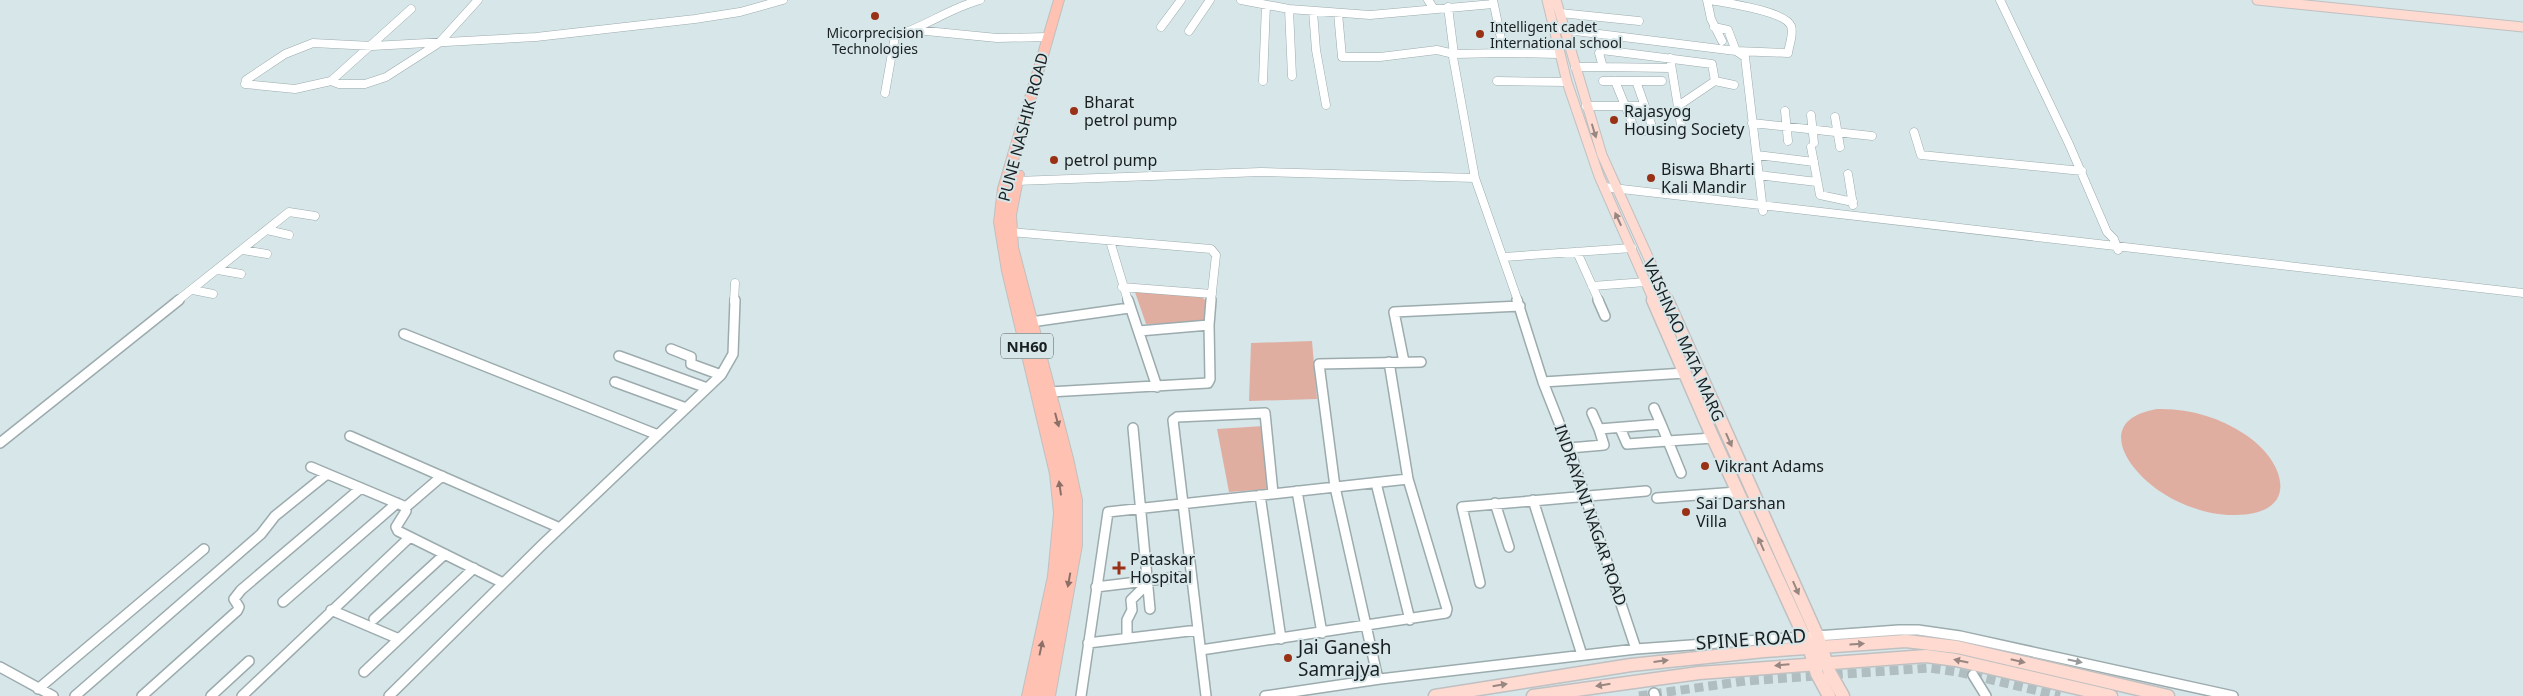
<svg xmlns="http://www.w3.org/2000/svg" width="2523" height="696" viewBox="0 0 2523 696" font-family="'Noto Sans',sans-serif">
	<rect width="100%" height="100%" fill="#d7e6e9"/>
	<path fill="#e0aea1" d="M 1138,291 L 1201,296 L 1206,301 L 1205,319 L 1198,323 L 1146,324 L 1135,292 Z
		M 1312,341 L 1317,399 L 1249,401 L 1251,343 Z
		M 2157,409 C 2189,408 2219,417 2246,435 C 2286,462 2301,514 2236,515 C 2211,516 2182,506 2161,492 C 2126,469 2094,420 2157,409 Z
		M 1264,426 L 1269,489 L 1229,492 L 1217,429 Z"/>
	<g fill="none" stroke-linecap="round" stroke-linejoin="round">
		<path stroke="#b1bec1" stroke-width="9" stroke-dasharray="9 5" stroke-linecap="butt" d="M 1639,696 L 1745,681 L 1930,668 L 1958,672 L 2060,696"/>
		<g stroke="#9cabad" stroke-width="9">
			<path id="minor-far1" d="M 1241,0 L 1289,9 L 1370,15 L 1493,4
				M 1428,0 L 1434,9
				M 1493,0 L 1504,53 L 1559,54
				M 1707,0 L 1711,19 L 1722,41
				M 1710,0 C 1726,3 1785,11 1791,26 C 1794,34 1789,45 1788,53 L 1736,51 L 1728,30 L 1714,27
				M 2000,0 L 2069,144 L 2107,232 L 2114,239 L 2118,250
				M 411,9 L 331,81 L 339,84 L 365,84 L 386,77 L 439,43 L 478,0
				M 1289,9 L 1292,76
				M 1313,11 L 1316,50 L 1326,105
				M 1338,13 L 1342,57 L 1380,57 L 1437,50 L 1454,54 L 1448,7
				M 1560,13 L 1639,21
				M 1161,27 L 1181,0
				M 1559,29 L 1736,51 L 1745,57 L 1763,211
				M 916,30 L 997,38 L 1048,37
				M 1189,31 L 1210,0
				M 1504,53 L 1454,54 L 1453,57 L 1475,178 L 1518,301
				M 1670,58 L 1681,125
				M 1575,67 L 1603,67 L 1599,53 L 1602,50 L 1712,64 L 1715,81 L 1678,106
				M 1603,67 L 1671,68
				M 331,81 L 295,89 L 245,84 L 246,80 L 285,54 L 313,43 L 372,46 L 536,37 L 695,19 L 740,12 L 783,0
				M 1263,81 L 1266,5
				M 1497,81 L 1567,82
				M 1603,81 L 1662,81
				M 1615,81 L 1635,130 L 1654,132 L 1636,81
				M 1715,81 L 1734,85
				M 885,93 L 895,36 C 925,27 950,8 980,0
				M 1586,106 L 1644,106
				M 1785,111 L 1788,141
				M 1811,115 L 1814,143
				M 1835,117 L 1840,147
				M 1752,123 L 1872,136
				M 1914,132 L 1921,155 L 2082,171
				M 1811,147 L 1820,195 L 1853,202
				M 1757,155 L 1814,162
				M 1848,174 L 1853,205
				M 1758,175 L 1817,182
				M 1016,181 L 1261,172 L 1475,178
				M 1604,187 L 2523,293
				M 267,230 L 289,235
				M 1010,232 L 1211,249 L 1216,255 L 1211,301
				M 1110,241 L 1128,301
				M 243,250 L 267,254
				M 1577,252 L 1599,301
				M 1504,257 L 1632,248
				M 218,270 L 241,274
				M 1592,286 L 1646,282
				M 1122,287 L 1212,294
				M 193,290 L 213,294
				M 177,301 L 289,212 L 315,216
				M 734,301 L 735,283"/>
		</g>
		<g stroke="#9cabad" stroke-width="12">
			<path id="minor" d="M 1128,300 L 1157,387
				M 1517,300 L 1543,382 L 1569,448 L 1636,649
				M 1598,300 L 1605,316
				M 1031,322 L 1129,308
				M 1139,331 L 1209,325
				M 404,334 L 658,435
				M 671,349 L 691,357 L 691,364 L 721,375
				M 619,356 L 707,388
				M 1389,362 L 1408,479
				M 1404,362 L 1394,312 L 1520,306
				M 615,382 L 686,408
				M 1543,382 L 1685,373
				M 1049,392 L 1208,383 L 1210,379 L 1209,325 L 1211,300
				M 1654,408 L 1661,424
				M 1592,413 L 1599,429
				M 1133,428 L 1150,609
				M 1620,428 L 1627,444 L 1668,441 L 1681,473
				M 350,436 L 560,528
				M 0,443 L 179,300
				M 1569,448 L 1604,445 L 1599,429 L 1661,424 L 1668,441 L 1713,438
				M 311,467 L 406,507 L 406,511 L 396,527 L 398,531 L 503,583
				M 1376,483 L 1410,620
				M 1297,491 L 1322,633
				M 1260,495 L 1281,639
				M 1657,498 L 1737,492
				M 1533,500 L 1582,655
				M 1495,503 L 1509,547
				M 406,507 L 442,476
				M 1480,583 L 1462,507 L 1646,491
				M 1096,587 L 1179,577
				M 283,602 L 397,503
				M 331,610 L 399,639
				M 374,619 L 445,554
				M 1127,638 L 1127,620 L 1132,610 L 1131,600 L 1142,589 L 1142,582
				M 1088,643 L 1198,630
				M 0,667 L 53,696
				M 364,672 L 474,568
				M 1973,675 L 1986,696
				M 1378,679 L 1335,487 L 1319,364 L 1421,362
				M 38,689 L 204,549
				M 1654,693 L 1655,696
				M 75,696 L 261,534 L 275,516 L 327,474
				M 142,696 L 237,611 L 239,607 L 234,599 L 241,590 L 361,488
				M 211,696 L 249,661
				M 242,696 L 410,537
				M 389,696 L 542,545 L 721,375 L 733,354 L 735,300
				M 1081,696 L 1108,512 L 1408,479 L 1447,609 L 1446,613 L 1201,650
				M 1206,696 L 1173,420 L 1177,417 L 1265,413 L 1273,493
				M 1265,696 L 1380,679 L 1636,649 L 1899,630 L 1918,630 L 1960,636 L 2233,696"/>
		</g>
		<g stroke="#bfc0c1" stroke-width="11">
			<path id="major-far1" d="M 1547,0 L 1567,82 L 1599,176 L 1654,301
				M 1556,0 L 1602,155 L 1668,301
				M 2257,0 L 2523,27"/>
		</g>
		<g stroke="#bfc0c1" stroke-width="15">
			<path id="major" d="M 1653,300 L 1713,438 L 1809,647 L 1817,674 L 1829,696
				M 1667,300 L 1817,635 L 1830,673 L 1843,696
				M 1435,696 L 1631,665 L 1764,651 L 1906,641 L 1957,647 L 2168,696
				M 1533,696 L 1699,673 L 1926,656 L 1956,660 L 2111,696"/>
		</g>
		<g stroke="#bfc0c1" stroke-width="2">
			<path id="highway" d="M 1054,0 L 1064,0 L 1015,171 L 1022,171 L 1024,174 L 1016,215 L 1018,247 L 1073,458 L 1082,500 L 1082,545 L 1055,696 L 1022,696 L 1048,576 L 1054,513 L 1050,474 L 1002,271 L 994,222 L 998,188 Z"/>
		</g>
		<use href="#minor-far1" stroke="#fff" stroke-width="8"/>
		<use href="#minor" stroke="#fff" stroke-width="9"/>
		<use href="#major-far1" stroke="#ffdad0" stroke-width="9"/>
		<use href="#major" stroke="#ffdad0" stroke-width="12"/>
		<use href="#highway" fill="#ffc1b1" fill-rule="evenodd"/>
	</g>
	<defs><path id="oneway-solid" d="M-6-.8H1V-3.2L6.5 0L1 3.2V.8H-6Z" transform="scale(1.25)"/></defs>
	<g fill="#988681">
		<use href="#oneway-solid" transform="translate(1594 131) rotate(73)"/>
		<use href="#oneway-solid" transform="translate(1618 219) rotate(-115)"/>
		<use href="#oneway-solid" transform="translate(1729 440) rotate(66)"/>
		<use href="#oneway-solid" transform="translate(1761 544) rotate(-114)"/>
		<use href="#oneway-solid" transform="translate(1796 588) rotate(66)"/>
		<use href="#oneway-solid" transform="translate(1857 644) rotate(-3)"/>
		<use href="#oneway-solid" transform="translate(1661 661) rotate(-7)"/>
		<use href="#oneway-solid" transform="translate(1961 661) rotate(-168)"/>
		<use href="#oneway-solid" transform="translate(2018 661) rotate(13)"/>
		<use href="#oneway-solid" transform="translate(1782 665) rotate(175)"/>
		<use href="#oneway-solid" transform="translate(1500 685) rotate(-9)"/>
		<use href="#oneway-solid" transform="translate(1603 685) rotate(171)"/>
	</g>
	<g fill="#8c7068">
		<use href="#oneway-solid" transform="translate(1057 420) rotate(75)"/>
		<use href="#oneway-solid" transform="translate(1060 488) rotate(-98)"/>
		<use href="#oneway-solid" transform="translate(1069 580) rotate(100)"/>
		<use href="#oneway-solid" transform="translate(1041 648) rotate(-78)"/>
	</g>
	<use fill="#989a9b" href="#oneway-solid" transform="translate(2075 661) rotate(12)"/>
	<g fill="#993116" stroke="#d7e6e9" stroke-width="2">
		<circle cx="875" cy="16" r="5"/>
		<circle cx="1480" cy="34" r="5"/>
		<circle cx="1074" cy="111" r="5"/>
		<circle cx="1614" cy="120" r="5"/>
		<circle cx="1054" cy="160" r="5"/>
		<circle cx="1651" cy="178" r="5"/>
		<circle cx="1705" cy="466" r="5"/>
		<circle cx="1686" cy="512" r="5"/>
		<path d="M1116.5 560.5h5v5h5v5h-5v5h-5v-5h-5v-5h5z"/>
		<circle cx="1288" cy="658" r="5"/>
	</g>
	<g text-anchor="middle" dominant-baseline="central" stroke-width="4" stroke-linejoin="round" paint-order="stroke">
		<g font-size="14" fill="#191f20" stroke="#d7e6e9" text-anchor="start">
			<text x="1490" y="26">Intelligent cadet<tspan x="1490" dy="16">International school</tspan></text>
			<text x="875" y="32" text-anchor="middle">Micorprecision<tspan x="875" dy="16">Technologies</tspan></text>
		</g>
		<rect fill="#d7e6e9" stroke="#525b5c" stroke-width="1" x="1001" y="333.5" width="52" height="25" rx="4"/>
		<g font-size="15" font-weight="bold" fill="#191f20">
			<text x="1027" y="346">NH60</text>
		</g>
		<g font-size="16" fill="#191f20" stroke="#d7e6e9" text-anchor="start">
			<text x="1084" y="102">Bharat<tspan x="1084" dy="18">petrol pump</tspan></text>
			<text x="1624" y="111">Rajasyog<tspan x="1624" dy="18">Housing Society</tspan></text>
			<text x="1064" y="160">petrol pump</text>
			<text x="1661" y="169">Biswa Bharti<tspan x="1661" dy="18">Kali Mandir</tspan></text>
			<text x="1715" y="466">Vikrant Adams</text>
			<text x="1696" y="503">Sai Darshan<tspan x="1696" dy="18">Villa</tspan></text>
			<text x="1130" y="559">Pataskar<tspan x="1130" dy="18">Hospital</tspan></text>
		</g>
		<g font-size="16" fill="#191f20" stroke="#d7e6e9">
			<text transform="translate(1023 127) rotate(-75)">PUNE NASHIK ROAD</text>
			<text transform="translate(1684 340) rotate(66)">VAISHNAO MATA MARG</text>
			<text transform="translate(1591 515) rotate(71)">INDRAYANI NAGAR ROAD</text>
		</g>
		<g font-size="19" fill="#191f20" stroke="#d7e6e9">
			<text transform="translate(1751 639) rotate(-4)">SPINE ROAD</text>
		</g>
		<g font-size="19" fill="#191f20" stroke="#d7e6e9" text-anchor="start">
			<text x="1298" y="647">Jai Ganesh<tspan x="1298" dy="22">Samrajya</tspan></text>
		</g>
	</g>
</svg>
